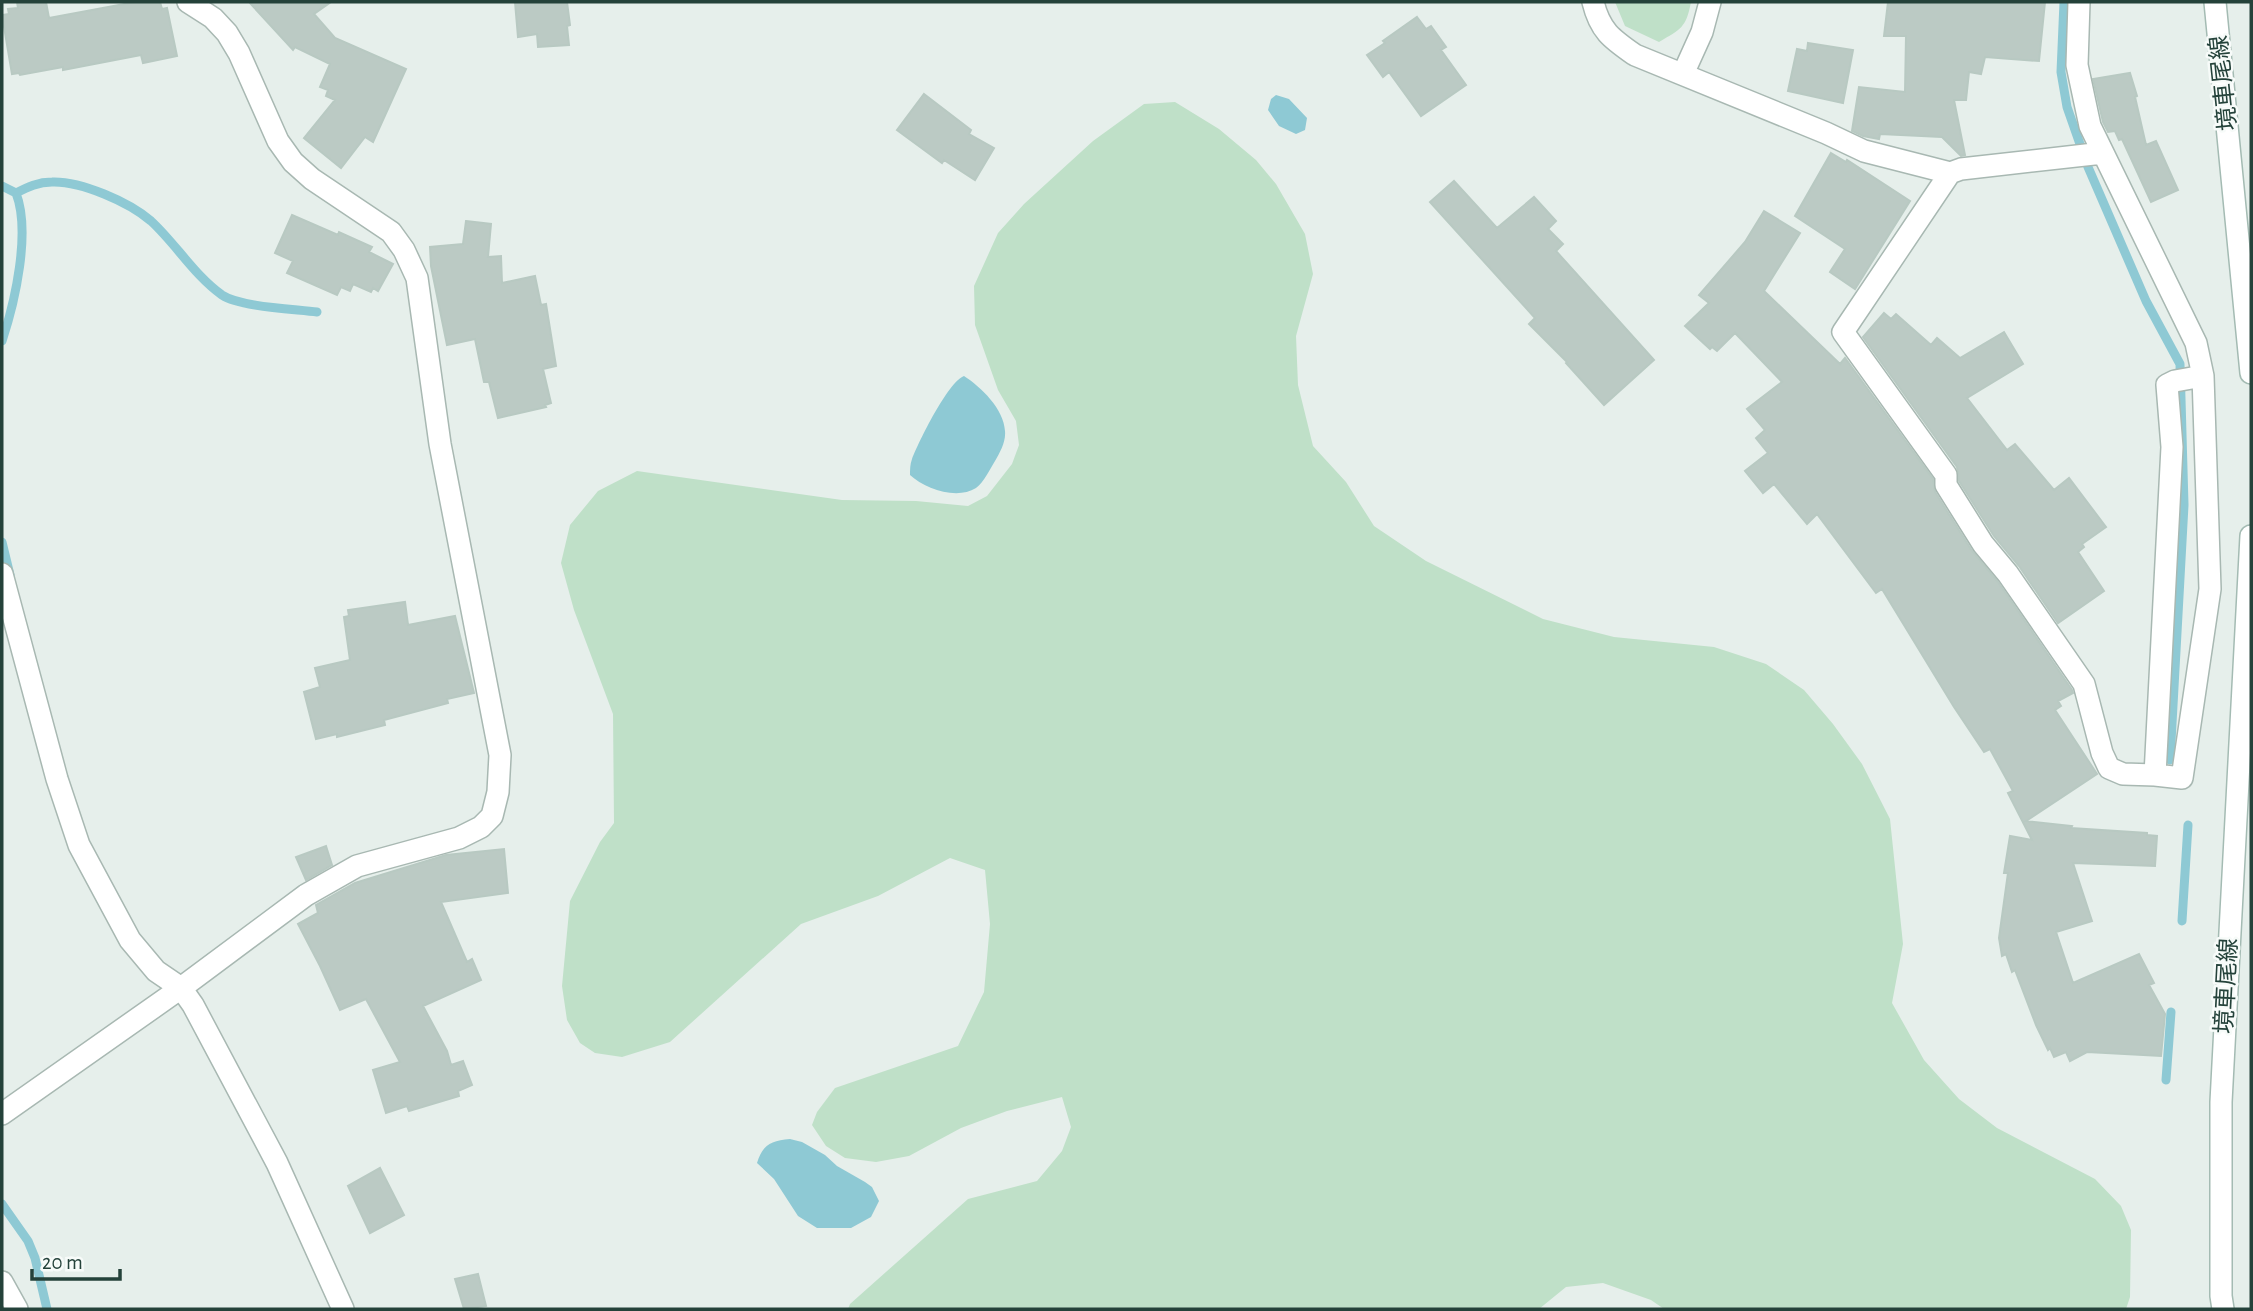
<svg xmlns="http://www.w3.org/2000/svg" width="2253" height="1311" viewBox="0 0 2253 1311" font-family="'Alegreya Sans','Noto Sans JP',sans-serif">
	<rect width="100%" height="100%" fill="#e6efeb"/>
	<path fill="#bfe0c8" d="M 1615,2 L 1691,2 C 1686,28 1681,29 1659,42 L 1625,26 Z
		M 1175,102 L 1219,129 L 1256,160 L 1276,184 L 1305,234 L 1313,274 L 1296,336 L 1298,385 L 1313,446 L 1346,482 L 1374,526 L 1426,561 L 1543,619 L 1614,637 L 1714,647 L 1766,664 L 1804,690 L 1833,724 L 1862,764 L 1890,819 L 1903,944 L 1892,1003 L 1924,1060 L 1959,1099 L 1997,1128 L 2095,1179 L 2121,1206 L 2131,1230 L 2130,1297 L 2126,1309 L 1664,1309 L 1651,1300 L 1603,1283 L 1566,1287 L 1539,1309 L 848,1309 L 850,1304 L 968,1199 L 1037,1181 L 1062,1151 L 1071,1127 L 1062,1097 L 1007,1111 L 961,1128 L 909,1156 L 876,1162 L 845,1158 L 826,1146 L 812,1125 L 817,1112 L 835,1088 L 958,1046 L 984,992 L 990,924 L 985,870 L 950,858 L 878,896 L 801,924 L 670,1042 L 622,1057 L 595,1053 L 580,1043 L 567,1020 L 562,986 L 570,901 L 600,842 L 614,823 L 613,714 L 574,610 L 561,563 L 570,525 L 598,491 L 637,471 L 842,500 L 916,501 L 968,506 L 987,496 L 1012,464 L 1019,445 L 1016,421 L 998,390 L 975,325 L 974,286 L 998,233 L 1024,204 L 1093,141 L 1144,104 Z"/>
	<path fill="#8ec9d4" d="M 1276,95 L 1289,99 L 1307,118 L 1305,130 L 1296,134 L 1279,126 L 1268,110 L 1271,99 Z
		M 964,376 C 981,387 1004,409 1005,431 C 1006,442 1000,452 995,461 C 990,469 984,482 976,488 C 957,500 925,489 910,475 C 910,470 910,464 912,459 C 919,441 948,382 964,376 Z
		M 790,1139 L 802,1142 L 825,1155 L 837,1166 L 865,1182 L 872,1187 L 879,1201 L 871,1217 L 851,1228 L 817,1228 L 798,1216 L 774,1179 L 757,1163 C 763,1144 771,1141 790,1139 Z"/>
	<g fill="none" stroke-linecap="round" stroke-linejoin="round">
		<path stroke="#8ec9d4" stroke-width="9" d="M 2064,2 L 2061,72 L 2067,107 L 2088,167 L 2146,301 L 2180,364 L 2184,505 L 2170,760
			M 2,186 L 16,193 C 31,232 15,302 2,341
			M 16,193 C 28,187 38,182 52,182 C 81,181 129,202 151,221 C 176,244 194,275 222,295 C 240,307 294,309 317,312
			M 2,542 L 10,575
			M 2182,921 L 2188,825
			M 2166,1080 L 2171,1012
			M 2,1204 L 28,1241 L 35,1258 L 47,1309"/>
	</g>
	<path fill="#bbcac4" stroke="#b8c9c2" stroke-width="2" d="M 17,2 L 46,2 L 49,18 L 135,2 L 160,2 L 162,9 L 167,8 L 177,56 L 143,63 L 141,55 L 63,70 L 63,67 L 20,75 L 19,73 L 12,74 L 2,15 L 9,14 L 8,9 L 18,8 Z
		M 249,2 L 331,2 L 314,14 L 335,38 L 406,69 L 373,142 L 365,137 L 341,168 L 304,138 L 335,100 L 326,96 L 328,90 L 320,87 L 330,64 L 295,47 L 293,50 Z
		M 515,2 L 567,2 L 570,25 L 567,26 L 569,45 L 538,47 L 537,34 L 518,37 Z
		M 1888,2 L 2045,2 L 2039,61 L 1985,57 L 1981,74 L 1969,72 L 1966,100 L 1954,100 L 1965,155 L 1961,156 L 1942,137 L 1880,134 L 1879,139 L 1863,136 L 1852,131 L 1859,87 L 1905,92 L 1906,36 L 1884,36 Z
		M 1417,17 L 1426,29 L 1431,26 L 1446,47 L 1441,50 L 1466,85 L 1421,116 L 1389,72 L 1383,77 L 1367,55 L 1385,43 L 1383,41 Z
		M 1808,43 L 1853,50 L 1843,103 L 1788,91 L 1797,49 L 1807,51 Z
		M 2130,73 L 2137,96 L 2135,97 L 2146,145 L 2156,141 L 2178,190 L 2151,202 L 2122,139 L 2119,140 L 2115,131 L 2108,132 L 2103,122 L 2093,79 Z
		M 924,94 L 971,130 L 969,134 L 994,148 L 975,180 L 944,160 L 942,163 L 897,130 Z
		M 1831,153 L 1846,162 L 1847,160 L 1910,201 L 1855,289 L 1830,272 L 1845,249 L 1795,216 Z
		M 1454,181 L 1497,228 L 1534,197 L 1556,221 L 1548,229 L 1563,244 L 1556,251 L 1654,360 L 1604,405 L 1566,363 L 1567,362 L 1529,324 L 1535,318 L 1430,202 Z
		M 1764,211 L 1800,233 L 1764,291 L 1840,364 L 1845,358 L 1933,479 L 1935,492 L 1972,551 L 1998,582 L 2072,690 L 2073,693 L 2058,701 L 2061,706 L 2055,710 L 2097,774 L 2026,821 L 2072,826 L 2071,828 L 2147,833 L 2147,835 L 2157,836 L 2155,866 L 2073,863 L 2092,921 L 2056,932 L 2073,983 L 2139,954 L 2154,983 L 2149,985 L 2165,1014 L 2161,1056 L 2087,1052 L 2070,1061 L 2066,1052 L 2054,1057 L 2050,1048 L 2048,1050 L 2036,1025 L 2015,970 L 2012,972 L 2006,954 L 2002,956 L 1999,938 L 2008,873 L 2004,873 L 2010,836 L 2032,840 L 2008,793 L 2013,791 L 1990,749 L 1984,752 L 1954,707 L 1882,589 L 1876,593 L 1817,514 L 1807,524 L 1774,484 L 1763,493 L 1745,471 L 1768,453 L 1756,438 L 1765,430 L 1747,409 L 1782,382 L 1735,333 L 1717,351 L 1712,347 L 1710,349 L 1685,326 L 1709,303 L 1699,295 L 1745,242 Z
		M 292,215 L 338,235 L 339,232 L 372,247 L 369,252 L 393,264 L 378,291 L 373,288 L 371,292 L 353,284 L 350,291 L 341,287 L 337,295 L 287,273 L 293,261 L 275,253 Z
		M 466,221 L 491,224 L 488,257 L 501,256 L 502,283 L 535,276 L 541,305 L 546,304 L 556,366 L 543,369 L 551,403 L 545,405 L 546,407 L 498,418 L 489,382 L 484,382 L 475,339 L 447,345 L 431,266 L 430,247 L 463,244 Z
		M 1884,313 L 1891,319 L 1896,314 L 1931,345 L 1937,338 L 1960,358 L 2004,332 L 2023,364 L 1967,398 L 2007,450 L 2015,444 L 2054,490 L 2069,478 L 2106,527 L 2082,544 L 2084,547 L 2078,552 L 2104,591 L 2058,623 L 2019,566 L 1994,536 L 1959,481 L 1957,467 L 1863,337 Z
		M 405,602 L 408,625 L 455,616 L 474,693 L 447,699 L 448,703 L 384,720 L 385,725 L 337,737 L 337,734 L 316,739 L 304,692 L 320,687 L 315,668 L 350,660 L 344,617 L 349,616 L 348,610 Z
		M 326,846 L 332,865 L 306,880 L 296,857 Z
		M 504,849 L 508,893 L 441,902 L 467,962 L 472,959 L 481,980 L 423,1006 L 447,1051 L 451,1065 L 463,1061 L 472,1085 L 458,1091 L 459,1096 L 409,1111 L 407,1106 L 386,1113 L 373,1070 L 400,1062 L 366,999 L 340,1010 L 320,966 L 298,924 L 318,913 L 316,905 L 355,883 L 446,855 Z
		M 380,1168 L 404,1215 L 370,1233 L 348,1186 Z
		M 478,1274 L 486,1306 L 464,1309 L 455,1279 Z"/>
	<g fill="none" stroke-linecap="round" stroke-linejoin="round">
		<g stroke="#a8b8b2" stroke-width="24">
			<path id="minor" d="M 1593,2 C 1600,31 1612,39 1635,55 L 1826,133 L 1864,151 L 1950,173
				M 2079,2 L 2077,65 L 2090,126 L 2196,343 L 2203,376 L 2210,589 L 2182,778 L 2155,775 L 2172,447 L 2167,385 L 2175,381 L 2203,376
				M 1683,74 L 1702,32 L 1710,2
				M 2103,153 L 1961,169 L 1950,173 L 1843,332 L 1946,475 L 1946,485 L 1983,544 L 2008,574 L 2084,684 L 2102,753 L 2109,768 L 2123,774 L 2155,775
				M 2,574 L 57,779 L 79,845 L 130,940 L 156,971 L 181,988 L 193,1005 L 277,1163 L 343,1309
				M 2,1114 L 181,988 L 306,895 L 357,866 L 459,838 L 481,827 L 492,816 L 498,792 L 500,755 L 440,444 L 417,278 L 404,250 L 391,232 L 312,179 L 293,162 L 278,141 L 239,53 L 227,33 L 213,18 L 188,2
				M 2,1282 L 17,1309"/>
		</g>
		<g stroke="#a4bbb3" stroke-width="24">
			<path id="secondary" d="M 2215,2 L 2251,373
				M 2223,1309 L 2221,1296 L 2221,1102 L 2251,536"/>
		</g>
		<use href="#minor" stroke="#fff" stroke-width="21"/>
		<use href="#secondary" stroke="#fff" stroke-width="21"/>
	</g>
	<g text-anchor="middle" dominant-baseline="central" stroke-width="5" stroke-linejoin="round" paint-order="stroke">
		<g font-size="24" fill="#24423a" stroke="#f7fbf9">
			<text transform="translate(2224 83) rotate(-96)">境車尾線</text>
			<text transform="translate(2227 986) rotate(-87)">境車尾線</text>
		</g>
	</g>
	<rect width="2253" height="1311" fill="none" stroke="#24423a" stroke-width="7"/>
	<path d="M32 1269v10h88v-10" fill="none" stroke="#24423a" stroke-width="3.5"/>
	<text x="42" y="1269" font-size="21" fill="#24423a" stroke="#f7fbf9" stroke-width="5" paint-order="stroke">20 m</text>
</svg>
